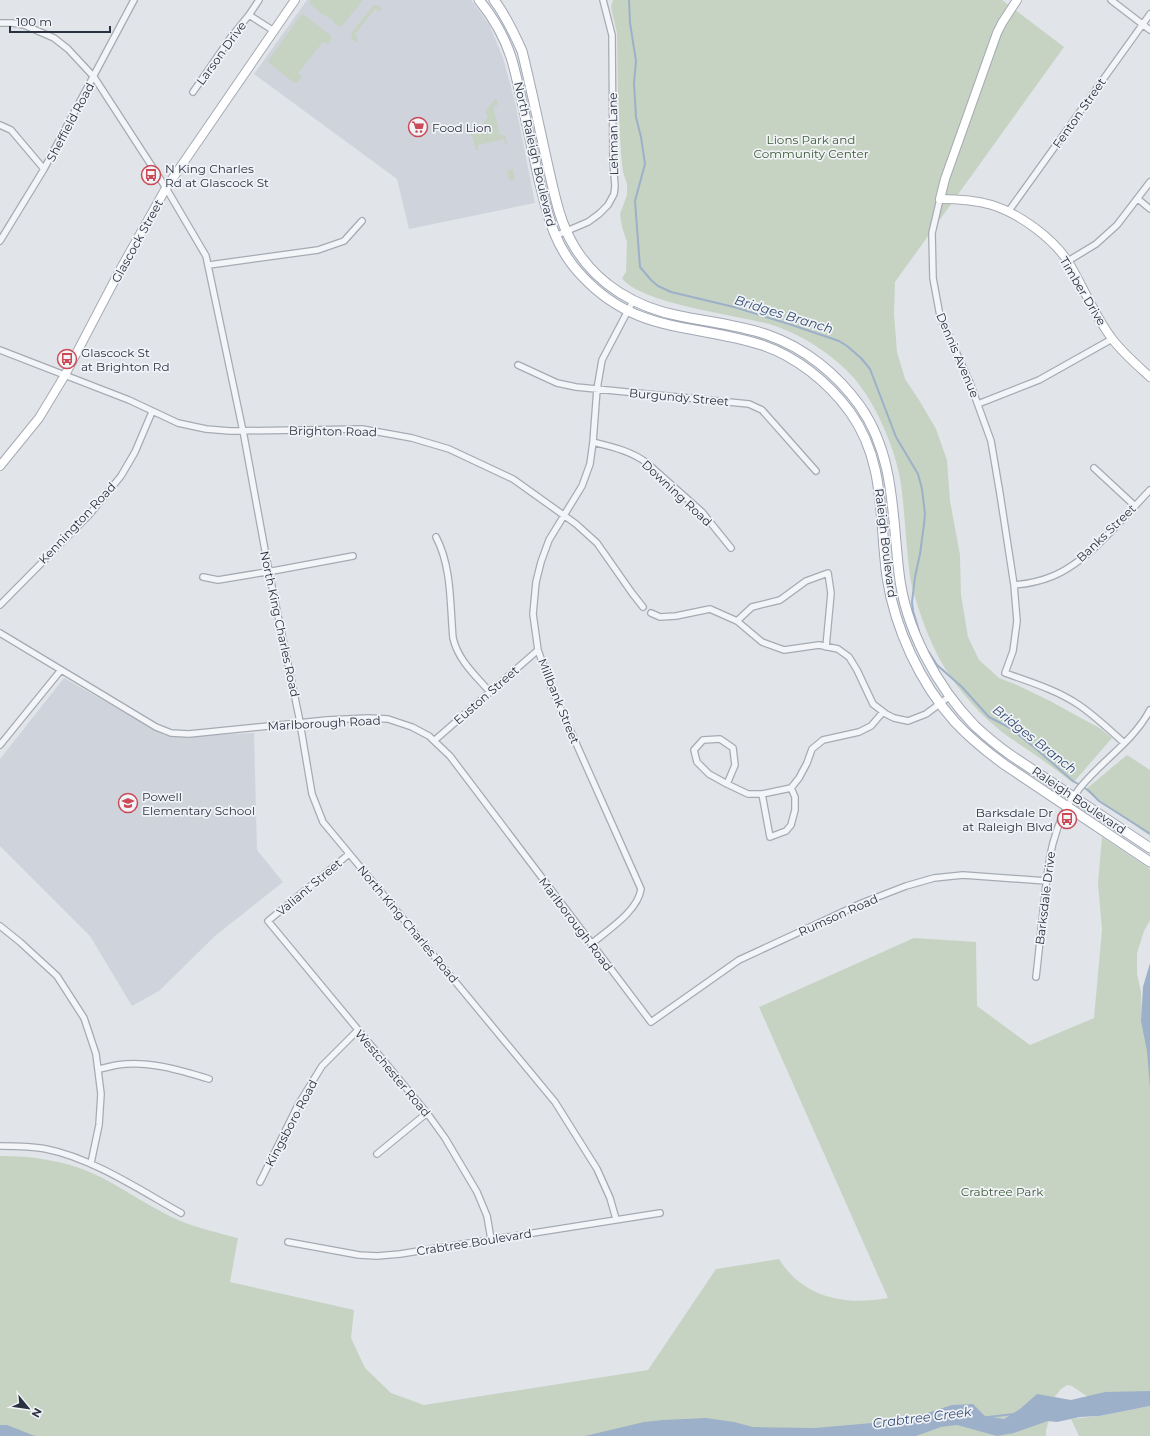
<svg xmlns="http://www.w3.org/2000/svg" width="1150" height="1436" viewBox="0 0 1150 1436" font-family="Montserrat,sans-serif">
	<rect width="100%" height="100%" fill="#e1e4e9"/>
	<path fill="#cfd3db" d="M 307,0 L 471,0 L 489,24 L 503,58 L 515,102 L 535,203 L 409,229 L 397,179 L 254,74 Z
		M 64,678 L 164,735 L 173,737 L 254,733 L 257,850 L 283,882 L 215,936 L 159,991 L 132,1006 L 90,936 L 0,846 L 0,759 Z"/>
	<path fill="#c6d3c2" d="M 311,0 L 363,0 L 341,27 L 335,24 C 332,17 327,17 322,14 C 318,11 314,7 310,4 L 310,2 Z
		M 613,0 L 1002,0 L 1064,47 L 895,282 L 894,314 L 897,352 L 905,379 L 919,400 L 936,429 L 947,460 L 950,501 L 960,555 L 961,595 L 968,637 L 979,660 L 999,678 L 1017,685 L 1050,701 L 1101,729 L 1112,738 L 1073,783 C 1060,773 1047,763 1034,754 C 1021,745 1007,737 995,726 C 975,710 948,677 937,654 C 927,634 914,599 910,577 C 906,546 905,515 901,484 C 896,450 876,403 853,377 C 832,354 801,334 772,325 C 739,315 640,304 622,278 L 626,272 L 627,242 L 622,227 L 620,214 L 627,195 L 627,184 L 623,172 L 621,153 L 618,94 L 617,33 L 611,7 Z
		M 374,5 L 378,5 L 382,8 L 379,12 L 375,9 L 355,34 L 358,39 L 356,42 L 354,41 L 351,38 L 352,32 Z
		M 303,14 L 331,36 L 331,40 L 328,44 L 323,42 L 298,73 L 302,77 L 297,83 L 294,83 L 270,64 L 268,61 L 301,15 Z
		M 496,98 L 498,105 L 493,107 L 500,135 L 505,135 L 507,144 L 505,144 L 504,139 L 478,145 L 478,150 L 476,151 L 473,139 L 469,133 L 470,130 L 475,134 L 488,117 L 485,112 Z
		M 513,169 L 515,179 L 510,181 L 507,171 Z
		M 1127,755 L 1150,770 L 1150,836 L 1085,790 Z
		M 1102,837 L 1150,869 L 1150,920 L 1144,931 L 1137,953 L 1137,974 L 1141,992 L 1142,1017 L 1150,1060 L 1150,1398 L 1088,1397 L 1072,1386 L 1067,1385 L 1061,1389 L 1053,1399 L 1051,1414 L 1046,1430 L 1046,1436 L 0,1436 L 0,1156 C 32,1156 62,1160 92,1173 C 123,1187 151,1209 183,1222 C 201,1229 219,1233 238,1238 L 230,1282 L 354,1310 L 351,1338 L 365,1368 L 391,1393 L 424,1405 L 648,1370 L 716,1269 L 779,1259 C 803,1298 846,1306 888,1298 L 759,1007 L 914,938 L 976,942 L 977,1006 L 1030,1045 L 1094,1018 L 1102,930 L 1098,883 Z
		M 1150,1406 L 1150,1436 L 1079,1436 L 1071,1419 L 1099,1416 Z"/>
	<path fill="#9db0c9" d="M 1150,963 L 1150,1088 L 1147,1051 L 1141,1021 L 1143,987 Z
		M 1150,1391 L 1150,1406 L 1099,1416 L 1080,1417 L 1057,1422 L 1048,1421 L 1014,1433 L 997,1436 L 957,1425 L 941,1427 L 916,1436 L 585,1436 L 644,1422 L 663,1420 L 706,1418 L 734,1422 L 753,1427 L 815,1428 L 906,1420 L 952,1405 L 973,1404 L 985,1416 L 1004,1419 L 1020,1409 L 1037,1394 L 1071,1400 L 1105,1392 Z
		M 0,1425 L 7,1425 L 35,1436 L 0,1436 Z"/>
	<g fill="none" stroke-linecap="round" stroke-linejoin="round">
		<path stroke="#9db0c9" stroke-width="2" d="M 629,0 L 630,23 L 636,61 L 634,83 L 636,117 L 641,137 L 645,164 L 635,201 L 640,267 L 651,280 L 658,286 L 671,292 L 734,307 L 792,325 L 839,341 L 847,346 L 861,358 L 870,369 L 896,437 L 918,474 L 922,489 L 925,514 L 924,524 L 920,554 L 915,577 L 912,602 L 913,611 L 919,631
			M 928,651 L 937,665 L 962,687 L 989,717 L 1010,728 L 1035,748 L 1073,781 L 1088,790 L 1099,801 L 1149,833
			M 988,1417 L 1014,1414"/>
		<g stroke="#a6abb3" stroke-width="8">
			<path id="street" d="M 1111,0 L 1150,30
				M 249,15 L 259,0
				M 0,23 L 12,23 L 24,25 L 54,38 L 68,49 L 94,77 L 166,188 L 206,256 L 244,436 L 269,572 L 299,717 L 312,794 L 323,822 L 555,1102 L 597,1169 L 610,1198 L 616,1219
				M 193,92 L 231,37 L 249,15 L 274,31
				M 0,125 L 11,130 L 44,169
				M 940,199 L 932,233 L 933,278 L 940,316 L 970,383 L 991,441 L 1000,494 L 1014,585 L 1017,621 L 1013,651 L 1005,673 C 1030,682 1057,690 1079,705 C 1095,716 1110,730 1124,743
				M 1138,199 L 1150,209
				M 1008,212 L 1150,14
				M 555,236 L 588,222 L 599,214 L 608,205 L 614,194 L 615,186 L 613,161 L 612,35 L 603,0
				M 0,241 L 44,169 L 134,0
				M 1068,261 L 1096,244 L 1117,225 L 1150,182
				M 209,265 L 318,250 L 344,241 L 362,221
				M 0,350 L 129,400 L 178,423 L 206,429 L 230,431 L 362,429 L 412,438 L 449,449 L 513,479 L 576,524 L 597,543 L 632,593 L 643,607
				M 518,365 L 557,383 L 576,387 L 749,404 L 762,410 L 816,471
				M 978,404 L 1039,380 L 1112,339
				M 593,442 C 613,447 631,451 647,463 L 702,512 L 731,548
				M 1094,468 L 1135,506
				M 436,537 C 452,567 450,606 453,638 C 458,660 475,675 490,692
				M 203,577 L 218,580 L 278,570 L 353,556
				M 1014,585 C 1027,584 1041,581 1053,576 C 1088,562 1124,517 1150,490
				M 0,605 L 89,515 L 121,476 L 135,452 L 152,412
				M 651,613 L 660,617 L 676,616 L 710,609 L 737,621 L 762,642 L 784,650 L 819,645 L 838,649 L 849,657 L 857,670 L 873,704 L 886,714 L 894,718 L 908,721 L 926,714 L 950,696
				M 737,621 L 752,607 L 780,600 L 806,581 L 828,573 L 831,593 L 826,647
				M 0,633 L 156,727 L 171,733 L 189,734 L 327,720 L 368,718 L 388,719 L 412,727 L 429,736 L 450,756 L 651,1022 L 739,960 L 862,903 L 906,886 L 934,878 L 963,875 L 1046,881
				M 435,740 L 538,650
				M 0,745 L 61,670
				M 727,784 L 735,765 L 733,748 L 720,739 L 703,740 L 694,750 L 697,762 L 709,774 L 727,784 L 748,794 L 762,794 L 791,788 L 799,778 L 807,763 L 812,749 L 823,740 L 859,732 L 871,726 L 883,712
				M 762,794 L 770,837 L 786,831 L 791,825 L 795,810 L 795,797 L 791,788
				M 349,854 L 268,921 L 427,1113 L 445,1138 L 477,1192 L 487,1216 L 491,1239
				M 0,926 L 20,942 L 57,976 L 84,1018 L 96,1054 L 101,1094 L 99,1125 L 91,1163
				M 591,944 C 608,930 638,911 641,889 L 551,687 L 538,650 L 533,614 L 536,582 L 541,562 L 549,540 L 582,486 L 590,464 L 593,442 L 597,389 L 602,360 L 633,301
				M 1036,977 C 1039,952 1041,928 1044,904 C 1048,862 1052,823 1079,789 C 1101,761 1133,742 1150,710
				M 99,1069 C 105,1068 111,1066 117,1065 C 147,1060 180,1070 209,1079
				M 0,1146 C 15,1146 31,1146 46,1149 C 92,1158 140,1190 181,1213
				M 377,1154 L 427,1113
				M 260,1182 L 298,1105 L 322,1066 L 358,1030
				M 288,1242 L 359,1255 L 377,1256 L 400,1254 L 660,1213"/>
		</g>
		<g stroke="#a6abb3" stroke-width="10">
			<path id="secondary" d="M 1017,0 L 1002,23 L 997,33 L 945,179 L 940,199 C 957,199 975,200 992,205 C 1020,214 1053,238 1069,263 C 1084,288 1095,317 1113,340 C 1124,354 1137,365 1150,377
				M 0,466 L 39,418 L 65,375 L 120,270 L 166,188 L 295,0"/>
		</g>
		<g stroke="#a1a8b5" stroke-width="11">
			<path id="primary" d="M 479,0 C 493,17 504,36 511,57 C 516,73 519,90 523,106 C 528,131 534,156 539,180 C 548,217 555,248 582,276 C 637,335 694,323 762,345 C 797,357 828,382 850,412 C 886,462 879,519 887,577 C 895,629 920,683 955,722 C 970,738 987,752 1005,765 L 1150,862
				M 494,0 C 506,16 514,33 522,51 C 532,91 540,131 549,171 C 555,197 560,223 574,246 C 597,285 637,308 680,316 C 709,322 740,325 768,335 C 805,348 837,374 860,406 C 895,456 892,515 899,573 C 905,628 937,687 975,726 C 987,737 999,747 1012,756 L 1150,848"/>
		</g>
		<use href="#street" stroke="#f4f5f8" stroke-width="5.5"/>
		<use href="#secondary" stroke="#fff" stroke-width="8"/>
		<use href="#primary" stroke="#fff" stroke-width="9"/>
	</g>
	<defs>
		<g id="supermarket-ring" transform="scale(1)"><circle r="9.5" fill="#f1f3f7" stroke="#cc4956" stroke-width="1.5"/><path d="M-6-5.5h2.5l.6 2H6L4.5 2H-2.5L-4.4-4H-6ZM-1.5 3.2a1.3 1.3 0 1 0 .1 0ZM3 3.2a1.3 1.3 0 1 0 .1 0Z" fill="#cc4956"/></g>
		<g id="bus-ring" transform="scale(1)"><circle r="9.5" fill="#f1f3f7" stroke="#cc4956" stroke-width="1.5"/><path d="M-5-6H5V4H4V6H2V4H-2V6H-4V4H-5ZM-3.5-4V0h7V-4ZM-3.5 1.2v1.5H-2V1.2ZM2 1.2v1.5H3.5V1.2Z" fill="#cc4956"/></g>
		<g id="school-ring" transform="scale(1)"><circle r="9.5" fill="#f1f3f7" stroke="#cc4956" stroke-width="1.5"/><path d="M0-5L7-2L0 1L-7-2ZM-4 1L0 2.5L4 1V4Q0 6-4 4Z" fill="#cc4956"/></g>
	</defs>
	<g fill-rule="evenodd">
		<use href="#supermarket-ring" x="418" y="127"/>
		<use href="#bus-ring" x="151" y="175"/>
		<use href="#bus-ring" x="67" y="359"/>
		<use href="#school-ring" x="128" y="803"/>
		<use href="#bus-ring" x="1067" y="819"/>
	</g>
	<g text-anchor="middle" dominant-baseline="central" stroke-width="3.5" stroke-linejoin="round" paint-order="stroke">
		<g font-size="12" fill="#2a3141" stroke="#f1f3f7">
			<text transform="translate(221 53) rotate(-54)">Larson Drive</text>
			<text transform="translate(1079 113) rotate(-55)">Fenton Street</text>
			<text transform="translate(70 122) rotate(-62)">Sheffield Road</text>
			<text transform="translate(613 134) rotate(-91)">Lehman Lane</text>
			<text transform="translate(535 154) rotate(77)">North Raleigh Boulevard</text>
			<text transform="translate(137 241) rotate(-61)">Glascock Street</text>
			<text transform="translate(1083 291) rotate(59)">Timber Drive</text>
			<text transform="translate(958 355) rotate(67)">Dennis Avenue</text>
			<text transform="translate(679 397) rotate(5)">Burgundy Street</text>
			<text transform="translate(333 431) rotate(1)">Brighton Road</text>
			<text transform="translate(677 493) rotate(43)">Downing Road</text>
			<text transform="translate(77 523) rotate(-47)">Kennington Road</text>
			<text transform="translate(1106 533) rotate(-44)">Banks Street</text>
			<text transform="translate(886 543) rotate(83)">Raleigh Boulevard</text>
			<text transform="translate(280 624) rotate(78)">North King Charles Road</text>
			<text transform="translate(486 695) rotate(-41)">Euston Street</text>
			<text transform="translate(559 701) rotate(68)">Millbank Street</text>
			<text transform="translate(324 723) rotate(-3)">Marlborough Road</text>
			<text transform="translate(1079 800) rotate(34)">Raleigh Boulevard</text>
			<text transform="translate(309 887) rotate(-40)">Valiant Street</text>
			<text transform="translate(1045 898) rotate(-83)">Barksdale Drive</text>
			<text transform="translate(838 915) rotate(-24)">Rumson Road</text>
			<text transform="translate(408 924) rotate(50)">North King Charles Road</text>
			<text transform="translate(576 924) rotate(53)">Marlborough Road</text>
			<text transform="translate(393 1073) rotate(50)">Westchester Road</text>
			<text transform="translate(291 1123) rotate(-62)">Kingsboro Road</text>
			<text transform="translate(474 1242) rotate(-9)">Crabtree Boulevard</text>
		</g>
		<g font-size="12" fill="#2a3141" stroke="#f1f3f7" text-anchor="start">
			<text x="432" y="127">Food Lion</text>
			<text x="165" y="168">N King Charles<tspan x="165" dy="14">Rd at Glascock St</tspan></text>
			<text x="81" y="352">Glascock St<tspan x="81" dy="14">at Brighton Rd</tspan></text>
			<text x="142" y="796">Powell<tspan x="142" dy="14">Elementary School</tspan></text>
			<text x="1053" y="812" text-anchor="end">Barksdale Dr<tspan x="1053" dy="14">at Raleigh Blvd</tspan></text>
		</g>
		<g font-size="12" fill="#3c5c37" stroke="#f1f3f7">
			<text x="811" y="139">Lions Park and<tspan x="811" dy="14">Community Center</tspan></text>
			<text x="1002" y="1191">Crabtree Park</text>
		</g>
		<g font-size="13" font-style="italic" fill="#344e74" stroke="#f1f3f7">
			<text transform="translate(784 314) rotate(17)">Bridges Branch</text>
			<text transform="translate(1035 739) rotate(38)">Bridges Branch</text>
			<text transform="translate(922 1417) rotate(-7)">Crabtree Creek</text>
		</g>
	</g>
	<g transform="translate(28 1408) rotate(119)" stroke="#f1f3f7" stroke-width="3" paint-order="stroke">
	<path d="M0-3L7 15L0 10L-7 15Z" fill="#2a3141"/>
	<text y="-6" font-size="11" font-weight="bold" text-anchor="middle" fill="#2a3141">N</text>
	</g>
	<path d="M10 26v6h100v-6" fill="none" stroke="#2a3141" stroke-width="2"/>
	<text x="16" y="26" font-size="12" fill="#2a3141" stroke="#f1f3f7" stroke-width="3" paint-order="stroke">100 m</text>
</svg>
